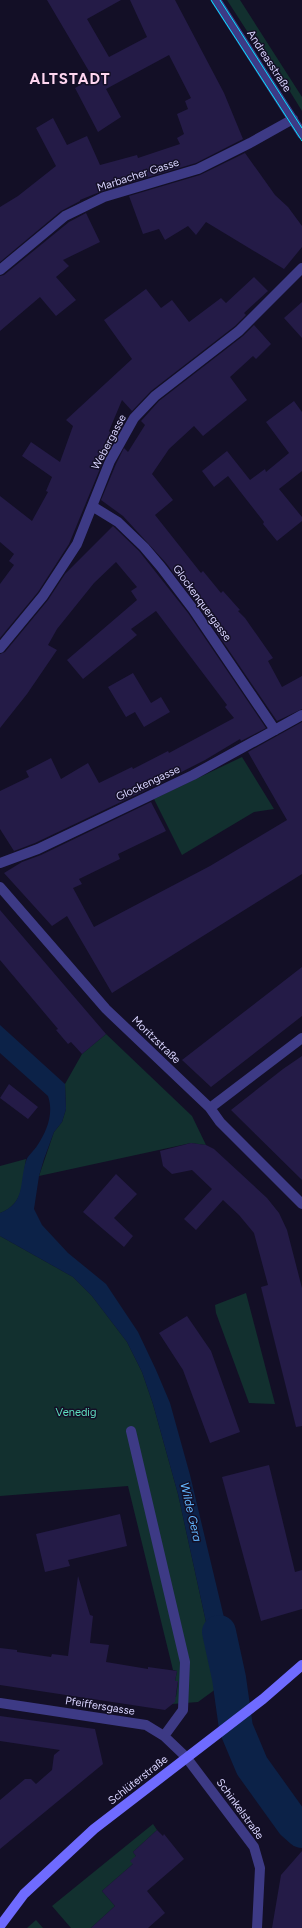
<svg xmlns="http://www.w3.org/2000/svg" width="302" height="1928" viewBox="0 0 302 1928" font-family="Figtree,sans-serif">
	<rect width="100%" height="100%" fill="#130f26"/>
	<path fill="#12302f" d="M 227,0 L 240,0 L 302,97 L 302,111 L 281,77 L 278,79 Z
		M 242,757 L 274,809 L 254,812 L 182,855 L 154,799 Z
		M 106,1034 L 192,1116 L 206,1145 L 191,1143 L 39,1176 L 54,1132 L 62,1122 L 66,1109 L 65,1084 L 82,1054 Z
		M 26,1159 C 22,1181 25,1204 0,1213 L 0,1166 Z
		M 0,1236 L 73,1277 L 92,1296 L 127,1342 L 142,1372 L 153,1404 L 178,1494 L 220,1686 L 198,1702 L 172,1704 L 173,1697 L 176,1697 L 178,1682 L 175,1681 L 177,1671 L 173,1670 L 128,1486 L 0,1496 Z
		M 246,1293 L 275,1404 L 249,1403 L 216,1313 L 215,1305 Z
		M 153,1824 L 157,1830 L 133,1852 L 136,1856 L 133,1864 L 102,1891 L 115,1906 L 91,1928 L 71,1928 L 52,1906 Z
		M 36,1920 L 43,1928 L 27,1928 Z"/>
	<path fill="#0c2248" d="M 0,1025 L 65,1084 L 66,1109 L 62,1122 L 54,1132 L 44,1159 L 39,1176 L 34,1209 L 42,1225 L 68,1253 L 106,1284 L 138,1332 L 156,1370 L 170,1403 L 190,1475 L 237,1672 L 220,1686 L 178,1494 L 153,1404 L 142,1372 L 127,1342 L 92,1296 L 73,1277 L 0,1236 L 0,1213 C 26,1203 19,1183 26,1161 C 28,1155 34,1151 37,1146 C 47,1131 54,1114 48,1096 L 0,1053 Z"/>
	<g fill="none" stroke-linecap="round" stroke-linejoin="round">
		<path stroke="#0c2248" stroke-width="34" d="M 219,1632 L 229,1678 L 236,1728 L 252,1766 L 293,1823 L 302,1831"/>
	</g>
	<path fill="#241b47" d="M 47,0 L 121,0 L 87,19 L 109,57 L 147,37 L 130,0 L 175,0 L 224,93 L 243,139 L 196,163 L 102,191 L 80,200 L 80,201 L 61,211 L 0,262 L 0,207 L 18,196 L 56,166 L 36,128 L 53,118 L 67,145 L 87,136 L 100,165 L 137,155 L 138,158 L 180,144 L 177,138 L 184,134 L 177,114 L 188,109 L 185,101 L 191,98 L 169,55 L 106,89 L 121,117 L 98,132 L 75,88 L 93,78 Z
		M 245,153 L 275,195 L 288,207 L 302,226 L 302,247 L 284,269 L 206,222 L 196,235 L 188,226 L 165,240 L 159,229 L 143,234 L 129,196 L 200,175 Z
		M 86,213 L 100,242 L 63,260 L 69,266 L 56,277 L 76,300 L 56,316 L 40,297 L 0,331 L 0,276 L 4,275 L 69,222 Z
		M 254,277 L 268,291 L 244,313 L 246,315 L 235,326 L 151,391 L 132,411 L 122,400 L 109,431 L 115,438 L 104,459 L 69,544 L 38,592 L 0,638 L 0,584 L 14,565 L 9,561 L 14,554 L 0,542 L 0,496 L 32,521 L 48,492 L 46,491 L 52,477 L 22,456 L 31,442 L 60,462 L 73,426 L 66,420 L 132,359 L 104,320 L 146,289 L 161,308 L 172,300 L 189,322 L 221,298 L 226,303 Z
		M 302,302 L 302,338 L 284,318 Z
		M 254,325 L 271,344 L 256,359 L 253,356 L 230,377 L 247,400 L 203,436 L 194,426 L 169,449 L 152,474 L 173,500 L 155,515 L 201,573 L 203,571 L 221,593 L 223,591 L 240,610 L 238,611 L 245,618 L 273,658 L 268,661 L 282,687 L 302,676 L 302,709 L 277,721 L 198,605 L 166,563 L 123,516 L 101,500 L 116,464 L 124,448 L 128,452 L 145,425 L 141,421 L 159,401 L 243,336 Z
		M 294,401 L 302,412 L 302,471 L 279,489 L 302,517 L 302,521 L 277,541 L 263,524 L 264,522 L 228,476 L 214,487 L 202,471 L 227,451 L 250,480 L 265,469 L 266,472 L 289,453 L 266,422 Z
		M 113,526 L 139,551 L 188,613 L 266,728 L 241,741 L 240,739 L 205,760 L 144,791 L 35,843 L 14,851 L 0,829 L 0,791 L 29,777 L 26,771 L 51,758 L 61,779 L 88,763 L 99,783 L 132,767 L 133,769 L 168,751 L 169,753 L 234,718 L 225,707 L 227,705 L 156,611 L 131,629 L 137,635 L 83,679 L 67,660 L 137,600 L 131,591 L 137,587 L 116,562 L 94,583 L 57,629 L 48,645 L 57,650 L 27,694 L 0,728 L 0,654 L 5,652 L 48,600 L 65,574 Z
		M 133,673 L 151,703 L 161,697 L 170,712 L 144,727 L 135,712 L 126,717 L 108,687 Z
		M 302,722 L 302,874 L 112,993 L 67,916 L 52,926 L 4,873 L 22,862 L 41,855 L 151,802 L 166,831 L 118,854 L 120,859 L 79,879 L 82,884 L 73,888 L 94,927 L 210,866 L 287,820 L 248,752 Z
		M 0,910 L 106,1034 L 82,1054 L 71,1042 L 68,1044 L 56,1030 L 58,1029 L 0,960 Z
		M 302,967 L 302,1016 L 211,1087 L 182,1060 Z
		M 302,1056 L 302,1180 L 231,1110 L 283,1069 Z
		M 9,1084 L 38,1107 L 28,1119 L 0,1098 Z
		M 191,1143 L 206,1145 L 214,1149 L 267,1198 L 279,1213 L 287,1230 L 302,1288 L 302,1426 L 296,1427 L 261,1287 L 268,1285 L 254,1233 L 239,1215 L 223,1200 L 196,1230 L 184,1219 L 212,1189 L 192,1170 L 172,1174 L 163,1166 L 160,1151 Z
		M 116,1174 L 137,1194 L 114,1218 L 133,1236 L 124,1247 L 83,1212 Z
		M 187,1316 L 211,1351 L 240,1432 L 210,1443 L 183,1370 L 159,1333 Z
		M 269,1465 L 295,1572 L 302,1570 L 302,1609 L 261,1621 L 222,1477 Z
		M 120,1514 L 127,1546 L 68,1560 L 70,1566 L 45,1572 L 36,1534 Z
		M 78,1576 L 90,1615 L 93,1616 L 90,1643 L 109,1645 L 106,1662 L 148,1669 L 148,1667 L 177,1671 L 175,1681 L 178,1681 L 177,1687 L 175,1702 L 165,1710 L 0,1685 L 0,1648 L 17,1650 L 17,1652 L 51,1657 L 52,1654 L 68,1656 Z
		M 0,1716 L 95,1729 L 103,1764 L 0,1849 L 0,1800 L 25,1779 L 31,1779 L 36,1784 L 52,1770 L 54,1755 L 60,1750 L 0,1741 Z
		M 157,1830 L 163,1836 L 164,1834 L 184,1859 L 147,1891 L 165,1913 L 148,1928 L 91,1928 L 115,1906 L 102,1891 L 133,1864 L 130,1861 L 136,1856 L 133,1852 Z
		M 302,1851 L 302,1928 L 272,1928 L 281,1875 Z"/>
	<g fill="none" stroke-linecap="round" stroke-linejoin="round">
		<path stroke="#3d3a85" stroke-width="10" d="M 216,0 L 302,134
			M 0,270 L 65,216 L 104,197 L 198,169 L 250,143 L 293,119
			M 92,506 L 118,522 L 144,547 L 161,567 L 193,609 L 275,730
			M 0,648 L 43,596 L 77,544 L 110,461 L 134,418 L 155,396 L 239,331 L 302,268
			M 0,863 L 38,849 L 193,775 L 302,715
			M 0,887 L 106,1009 L 210,1108 L 220,1122 L 302,1204
			M 210,1108 L 302,1038
			M 131,1431 L 185,1662 L 183,1710 L 164,1736
			M 0,1703 L 146,1725 L 164,1736 L 186,1757 L 254,1847 L 260,1868 L 257,1928"/>
		<path stroke="#6f6bff" stroke-width="10" d="M 0,1926 L 24,1894 L 94,1829 L 263,1699 L 302,1665"/>
		<path stroke="#00e5ff" stroke-width="1" d="M 211,0 L 302,141
			M 220,0 L 302,128"/>
	</g>
	<g text-anchor="middle" dominant-baseline="central" stroke-width="3" stroke-linejoin="round" paint-order="stroke">
		<g font-size="11" fill="#d9d4ff" stroke="#130f26">
			<text transform="translate(269 61) rotate(57)">Andreasstraße</text>
			<text transform="translate(138 175) rotate(-18)">Marbacher Gasse</text>
			<text transform="translate(109 442) rotate(-62)">Webergasse</text>
			<text transform="translate(202 603) rotate(54)">Glockenquergasse</text>
			<text transform="translate(148 783) rotate(-25)">Glockengasse</text>
			<text transform="translate(156 1040) rotate(44)">Moritzstraße</text>
			<text transform="translate(100 1706) rotate(9)">Pfeiffersgasse</text>
			<text transform="translate(138 1780) rotate(-38)">Schlüterstraße</text>
			<text transform="translate(240 1809) rotate(54)">Schinkelstraße</text>
		</g>
		<g font-size="11" fill="#5fe0c0" stroke="#130f26">
			<text x="76" y="1412">Venedig</text>
		</g>
		<g font-size="12" font-style="italic" fill="#62b6ff" stroke="#130f26">
			<text transform="translate(191 1512) rotate(77)">Wilde Gera</text>
		</g>
		<g font-size="15" font-weight="bold" letter-spacing="1" fill="#ffd6f0" stroke="#130f26">
			<text x="70" y="79">ALTSTADT</text>
		</g>
	</g>
</svg>
